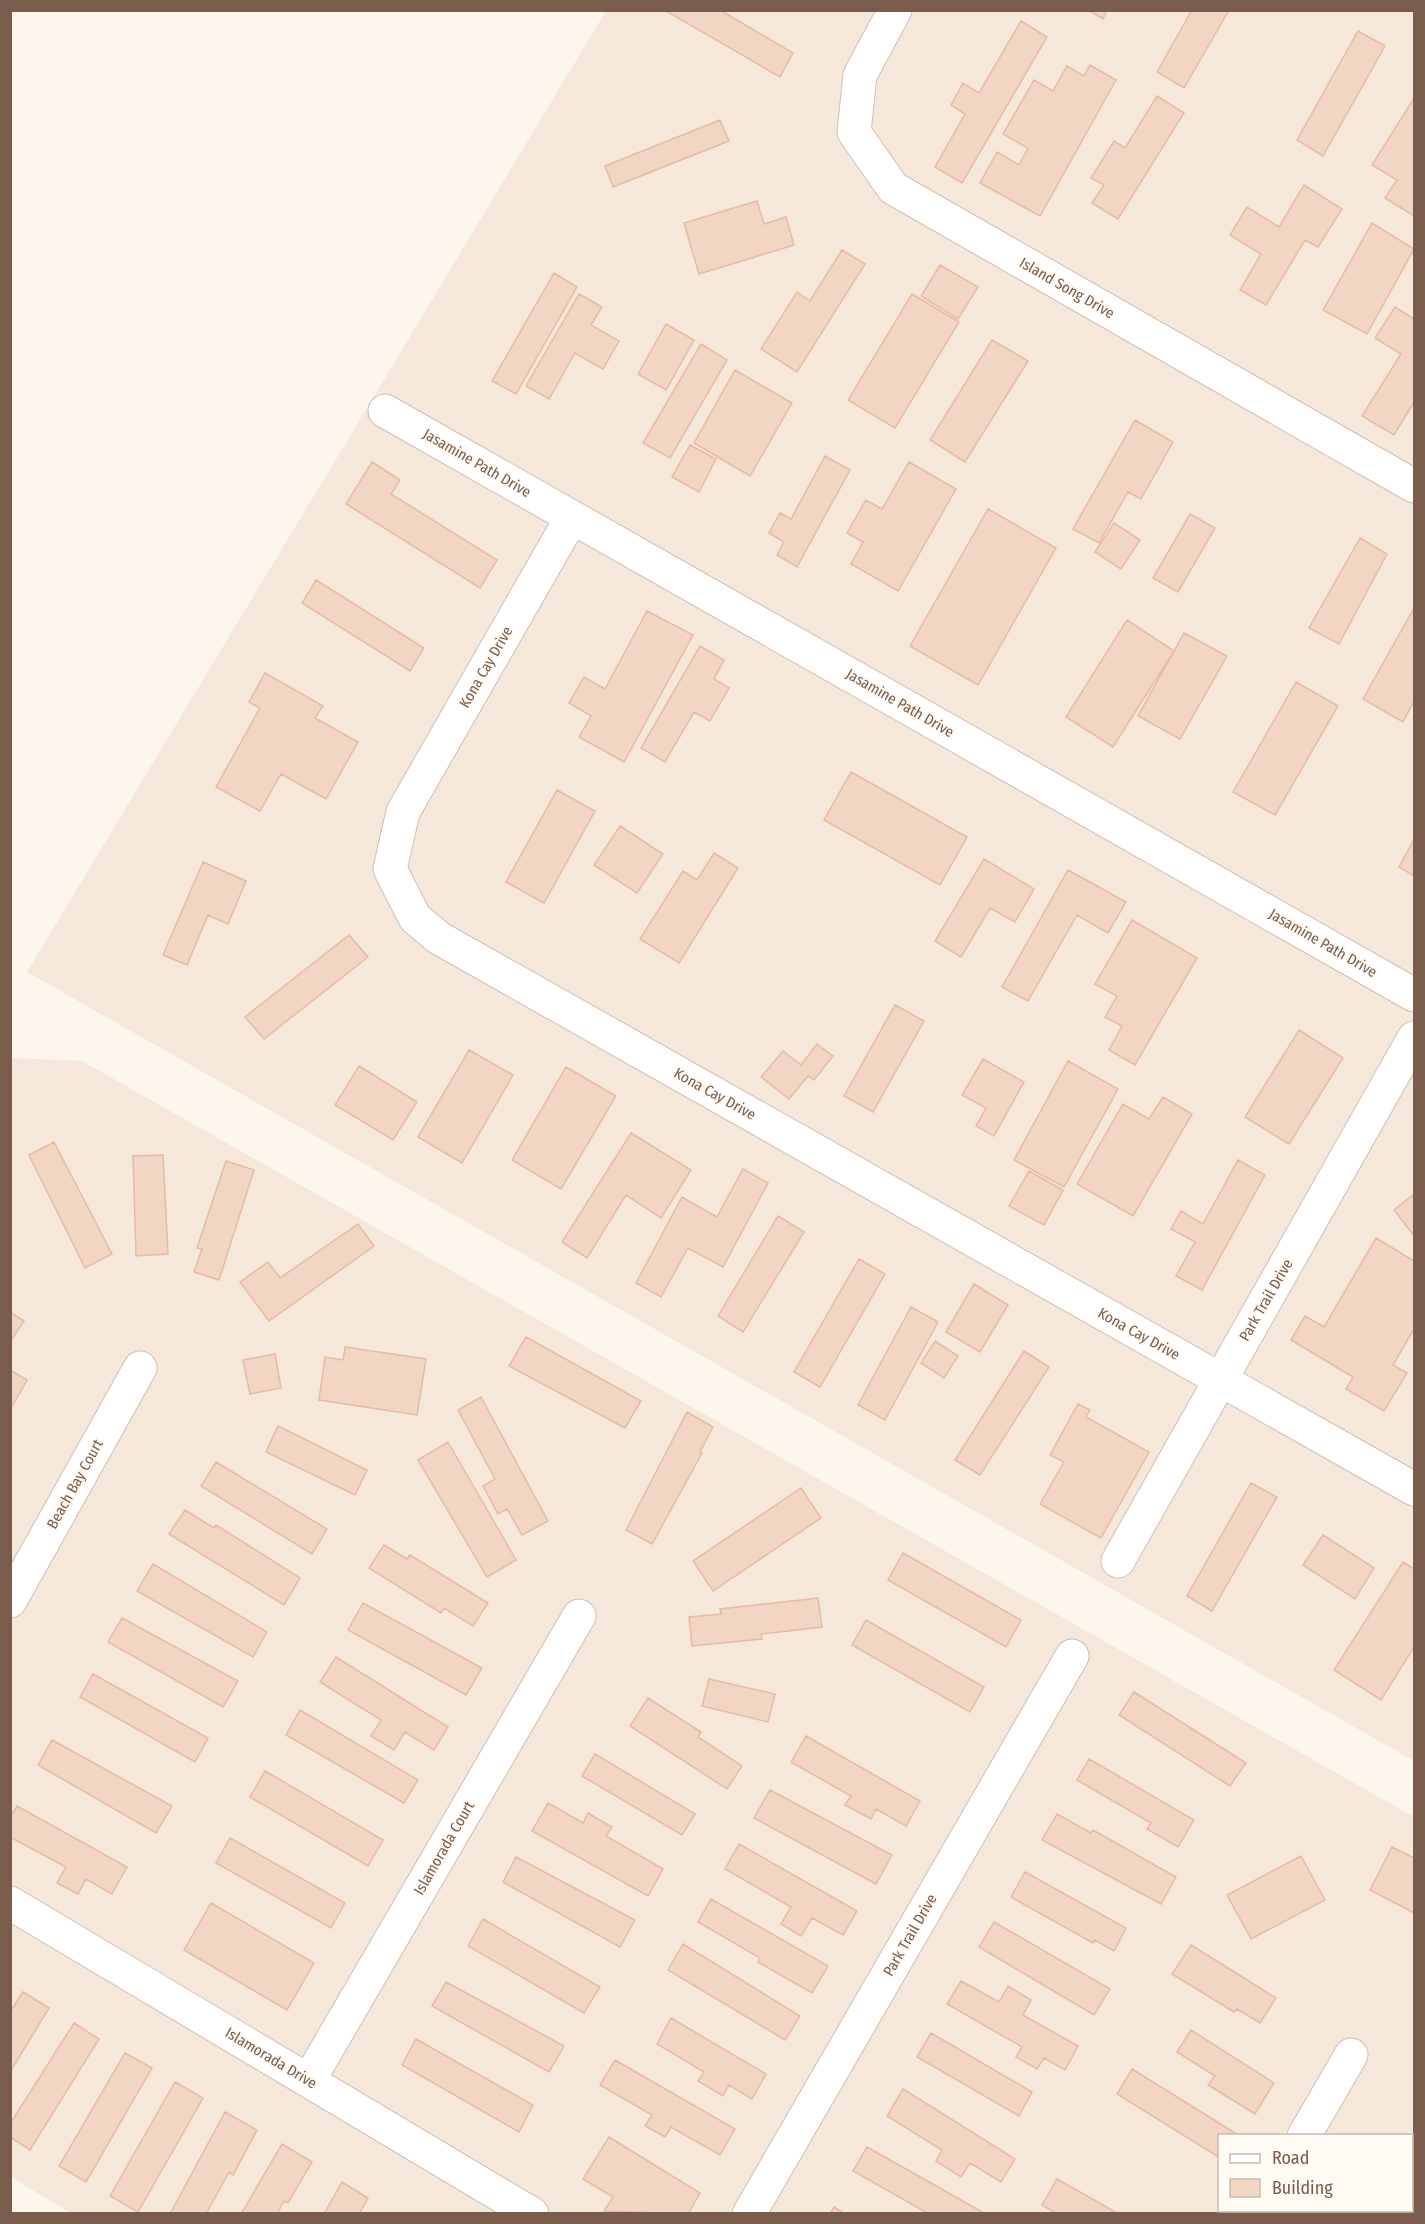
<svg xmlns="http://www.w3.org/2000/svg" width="1425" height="2224" viewBox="0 0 1425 2224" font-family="'Fira Sans Condensed',sans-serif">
	<rect width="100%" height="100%" fill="#fdf6ec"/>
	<path fill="#f5e8da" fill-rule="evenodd" d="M 606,11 L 1414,11 L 1414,1761 L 27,972 Z
		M 11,1058 L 82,1061 L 1414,1817 L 1414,2213 L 72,2214 L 11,2177 ZM 1220,2136 L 1412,2136 L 1412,2210 L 1220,2210 Z"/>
	<path fill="#f3d5c3" stroke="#e6bba3" stroke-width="1.5" d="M 720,10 L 793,53 L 780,77 L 666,11 Z
		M 1088,10 L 1107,10 L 1103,19 Z
		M 1192,10 L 1229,10 L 1184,88 L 1157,72 Z
		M 1021,21 L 1047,37 L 962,183 L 935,167 L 965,114 L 951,105 L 963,83 L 979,93 Z
		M 1358,31 L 1385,46 L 1323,156 L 1297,140 Z
		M 1090,65 L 1116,80 L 1040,216 L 980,183 L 997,152 L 1019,165 L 1028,148 L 1003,134 L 1034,80 L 1053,91 L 1067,66 L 1084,76 Z
		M 1157,96 L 1184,113 L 1118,219 L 1092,203 L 1104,185 L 1091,178 L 1114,141 L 1125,148 Z
		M 1414,98 L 1414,216 L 1385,198 L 1397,180 L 1372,165 Z
		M 720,120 L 729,141 L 613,187 L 605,166 Z
		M 1304,185 L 1342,209 L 1318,247 L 1305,240 L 1266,305 L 1240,290 L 1261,254 L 1230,235 L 1247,207 L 1279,227 Z
		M 757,201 L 764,224 L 786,217 L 794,245 L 699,274 L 684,223 Z
		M 1372,223 L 1414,249 L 1367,334 L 1323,310 Z
		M 842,250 L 865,264 L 797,372 L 761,349 L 797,292 L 810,301 Z
		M 940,265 L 978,287 L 958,319 L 921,296 Z
		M 554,273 L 577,287 L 516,394 L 492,381 Z
		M 579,294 L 602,307 L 591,325 L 619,341 L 603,369 L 575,353 L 549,399 L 526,386 Z
		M 912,294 L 959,322 L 895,428 L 848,400 Z
		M 1395,307 L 1414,319 L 1414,402 L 1394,435 L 1362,416 L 1401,354 L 1375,338 Z
		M 666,324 L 694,340 L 666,390 L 638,374 Z
		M 992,340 L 1028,361 L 965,462 L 930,440 Z
		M 701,344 L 727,360 L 670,458 L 643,443 Z
		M 735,370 L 792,403 L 750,476 L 694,443 Z
		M 1135,420 L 1173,442 L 1141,499 L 1128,492 L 1099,543 L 1073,529 Z
		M 690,445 L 716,459 L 699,492 L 672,477 Z
		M 825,456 L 850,470 L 797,567 L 777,555 L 784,542 L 769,533 L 780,513 L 791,519 Z
		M 372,462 L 400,480 L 391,494 L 497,560 L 480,588 L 346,504 Z
		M 909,462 L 956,489 L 898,591 L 851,564 L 863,542 L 847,533 L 866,500 L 882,509 Z
		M 988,509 L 1056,548 L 978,685 L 910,646 Z
		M 1190,514 L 1215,528 L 1178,592 L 1153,578 Z
		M 1114,523 L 1140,540 L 1121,569 L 1095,552 Z
		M 1360,538 L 1387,554 L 1339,644 L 1309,628 Z
		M 316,580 L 424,648 L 410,671 L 302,603 Z
		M 1414,608 L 1414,701 L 1403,722 L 1363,699 Z
		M 647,611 L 693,635 L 624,762 L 579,737 L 591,716 L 569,703 L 584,677 L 605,689 Z
		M 1127,620 L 1174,651 L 1113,747 L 1066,717 Z
		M 1184,633 L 1227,656 L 1180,739 L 1138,716 Z
		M 700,646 L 724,660 L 714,679 L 729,688 L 710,721 L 694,712 L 665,762 L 641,748 Z
		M 265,673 L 323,706 L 315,718 L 358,742 L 326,799 L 281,774 L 260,811 L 216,787 L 260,708 L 249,702 Z
		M 1296,682 L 1338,706 L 1275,815 L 1233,792 Z
		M 851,772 L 967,837 L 940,885 L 824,820 Z
		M 557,790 L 595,811 L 544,903 L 506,882 Z
		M 620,826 L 663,854 L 637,893 L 594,865 Z
		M 1414,839 L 1414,876 L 1399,867 Z
		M 714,853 L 738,868 L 679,963 L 640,939 L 683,871 L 697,880 Z
		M 984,859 L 1034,889 L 1015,922 L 990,908 L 961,957 L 935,941 Z
		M 203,862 L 246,881 L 228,924 L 208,915 L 187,965 L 163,955 Z
		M 1068,870 L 1126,902 L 1108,933 L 1077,915 L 1028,1001 L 1002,987 Z
		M 1132,920 L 1197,958 L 1135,1065 L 1109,1050 L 1122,1026 L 1105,1017 L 1117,996 L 1095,984 Z
		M 349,935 L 368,957 L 264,1039 L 245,1017 Z
		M 895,1005 L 924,1021 L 873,1112 L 844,1096 Z
		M 1299,1030 L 1343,1058 L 1289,1144 L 1245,1117 Z
		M 817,1044 L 833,1056 L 814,1080 L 808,1076 L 789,1099 L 761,1077 L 783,1051 L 801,1065 Z
		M 469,1050 L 513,1075 L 462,1163 L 418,1137 Z
		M 983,1059 L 1024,1082 L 994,1136 L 976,1126 L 986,1108 L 962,1095 Z
		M 1068,1061 L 1118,1089 L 1064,1187 L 1014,1160 Z
		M 359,1066 L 417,1102 L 393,1140 L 335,1105 Z
		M 566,1067 L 616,1096 L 561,1189 L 512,1160 Z
		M 1163,1097 L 1192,1114 L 1133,1216 L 1077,1184 L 1123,1104 L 1149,1119 Z
		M 631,1133 L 691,1170 L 661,1218 L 626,1195 L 587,1258 L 562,1242 Z
		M 54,1142 L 112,1254 L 85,1268 L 29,1155 Z
		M 163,1155 L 168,1254 L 136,1256 L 133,1156 Z
		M 1238,1160 L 1265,1175 L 1202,1290 L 1176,1276 L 1195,1242 L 1171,1229 L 1181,1211 L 1203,1224 Z
		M 226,1161 L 254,1170 L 219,1280 L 194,1272 L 202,1249 L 197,1248 Z
		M 743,1169 L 768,1183 L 723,1267 L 688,1248 L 661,1297 L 636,1283 L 682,1197 L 717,1217 Z
		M 1029,1171 L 1063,1190 L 1044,1225 L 1009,1206 Z
		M 1414,1194 L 1414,1236 L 1394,1210 Z
		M 778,1216 L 804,1232 L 743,1332 L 718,1316 Z
		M 358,1224 L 374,1246 L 269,1321 L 240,1282 L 268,1262 L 280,1278 Z
		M 1376,1238 L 1414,1261 L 1414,1329 L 1393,1365 L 1407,1373 L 1384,1411 L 1346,1389 L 1353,1377 L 1291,1340 L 1305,1316 L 1324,1327 Z
		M 859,1259 L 885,1274 L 820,1387 L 794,1372 Z
		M 974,1284 L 1008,1305 L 980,1352 L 946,1332 Z
		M 911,1307 L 938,1322 L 885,1420 L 858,1405 Z
		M 10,1312 L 24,1321 L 10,1342 Z
		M 526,1337 L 641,1401 L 625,1428 L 509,1366 Z
		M 935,1341 L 958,1356 L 944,1378 L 921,1363 Z
		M 345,1347 L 426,1359 L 417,1415 L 319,1400 L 325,1357 L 343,1360 Z
		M 1024,1351 L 1049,1367 L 980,1475 L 955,1460 Z
		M 275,1354 L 281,1388 L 250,1394 L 243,1360 Z
		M 10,1370 L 27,1380 L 10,1410 Z
		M 481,1397 L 548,1521 L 522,1535 L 507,1509 L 498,1514 L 483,1486 L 495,1479 L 458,1410 Z
		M 1078,1404 L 1090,1410 L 1086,1417 L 1149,1452 L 1101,1538 L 1040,1504 L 1064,1462 L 1050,1455 Z
		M 687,1412 L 713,1427 L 700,1452 L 702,1453 L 652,1544 L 626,1530 Z
		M 278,1426 L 367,1470 L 355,1495 L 266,1452 Z
		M 448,1442 L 516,1560 L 487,1577 L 418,1460 Z
		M 216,1462 L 327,1529 L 312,1554 L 201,1486 Z
		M 1251,1483 L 1277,1497 L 1212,1611 L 1187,1596 Z
		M 801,1488 L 821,1518 L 713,1591 L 693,1561 Z
		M 185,1510 L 214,1528 L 216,1525 L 300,1578 L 284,1605 L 169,1534 Z
		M 1323,1535 L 1374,1568 L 1355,1599 L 1303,1565 Z
		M 384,1545 L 407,1559 L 410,1555 L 488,1603 L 473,1626 L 444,1608 L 441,1613 L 369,1568 Z
		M 903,1553 L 1021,1620 L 1006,1647 L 888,1580 Z
		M 1403,1562 L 1414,1569 L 1414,1647 L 1381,1700 L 1334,1670 Z
		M 153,1564 L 267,1632 L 253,1657 L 137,1591 Z
		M 818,1598 L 822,1627 L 761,1634 L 762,1639 L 692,1646 L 689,1617 L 721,1614 L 720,1609 Z
		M 363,1603 L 482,1668 L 466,1695 L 348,1630 Z
		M 122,1618 L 238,1681 L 223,1707 L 108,1642 Z
		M 866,1620 L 984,1687 L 970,1712 L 852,1645 Z
		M 336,1657 L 448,1727 L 434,1750 L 405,1732 L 394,1750 L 371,1736 L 381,1720 L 320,1682 Z
		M 93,1674 L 208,1738 L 195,1762 L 80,1697 Z
		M 709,1679 L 775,1694 L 768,1722 L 702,1706 Z
		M 1134,1692 L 1246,1763 L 1230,1786 L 1119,1715 Z
		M 648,1698 L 701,1732 L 698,1737 L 742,1766 L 727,1789 L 630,1726 Z
		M 300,1710 L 418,1780 L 404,1803 L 286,1735 Z
		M 806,1736 L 920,1801 L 906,1826 L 876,1809 L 871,1819 L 845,1805 L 851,1796 L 791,1762 Z
		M 52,1740 L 172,1806 L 156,1833 L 38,1765 Z
		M 595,1754 L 695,1814 L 682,1835 L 582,1776 Z
		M 1089,1759 L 1194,1820 L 1178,1847 L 1147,1829 L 1151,1823 L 1077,1780 Z
		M 265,1771 L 383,1840 L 368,1866 L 250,1797 Z
		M 770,1790 L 892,1855 L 876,1884 L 754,1818 Z
		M 548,1803 L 583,1823 L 588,1813 L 612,1827 L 606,1836 L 663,1869 L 648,1896 L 532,1831 Z
		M 17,1806 L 127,1867 L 112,1894 L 86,1879 L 78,1894 L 57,1883 L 66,1867 L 10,1837 L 10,1818 Z
		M 1057,1814 L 1091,1833 L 1093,1830 L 1176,1877 L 1161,1904 L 1042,1840 Z
		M 230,1838 L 345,1903 L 331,1928 L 216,1863 Z
		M 739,1844 L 857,1911 L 843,1935 L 812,1918 L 801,1936 L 781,1924 L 791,1907 L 725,1869 Z
		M 1392,1847 L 1414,1858 L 1414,1913 L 1370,1890 Z
		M 1301,1856 L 1325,1900 L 1251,1939 L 1227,1895 Z
		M 516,1857 L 635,1920 L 620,1947 L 503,1882 Z
		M 1025,1872 L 1126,1928 L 1114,1951 L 1095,1940 L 1093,1943 L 1011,1897 Z
		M 711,1899 L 828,1966 L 812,1993 L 758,1962 L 760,1958 L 698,1922 Z
		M 211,1903 L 314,1963 L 287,2010 L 184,1950 Z
		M 483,1919 L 600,1987 L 584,2013 L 468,1946 Z
		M 994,1922 L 1110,1989 L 1094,2015 L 979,1947 Z
		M 683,1944 L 800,2016 L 785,2040 L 668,1970 Z
		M 1191,1945 L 1276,1998 L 1260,2023 L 1237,2009 L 1234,2012 L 1172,1974 Z
		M 961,1981 L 999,2002 L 1008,1986 L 1031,2000 L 1023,2015 L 1078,2046 L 1065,2070 L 1044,2058 L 1037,2069 L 1016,2057 L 1022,2047 L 947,2004 Z
		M 446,1982 L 564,2046 L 549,2072 L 432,2006 Z
		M 23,1992 L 49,2008 L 10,2072 L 10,2012 Z
		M 671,2018 L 766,2074 L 752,2099 L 729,2085 L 723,2096 L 698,2081 L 704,2072 L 657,2044 Z
		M 74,2023 L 99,2039 L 30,2150 L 10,2137 L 10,2124 Z
		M 1191,2030 L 1274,2083 L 1255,2114 L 1208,2085 L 1215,2076 L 1177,2052 Z
		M 931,2033 L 1032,2092 L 1019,2116 L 917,2057 Z
		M 416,2039 L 533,2105 L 519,2132 L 402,2065 Z
		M 125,2053 L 152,2068 L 86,2182 L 59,2166 Z
		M 615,2060 L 735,2129 L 720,2155 L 671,2127 L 665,2137 L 645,2126 L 652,2115 L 600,2085 Z
		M 1132,2069 L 1240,2136 L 1220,2136 L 1220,2158 L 1117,2094 Z
		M 175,2082 L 203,2098 L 138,2212 L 110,2196 Z
		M 903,2089 L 1015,2159 L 1001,2182 L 970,2163 L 961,2177 L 936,2161 L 942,2150 L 887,2116 Z
		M 225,2112 L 257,2130 L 233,2175 L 229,2172 L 206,2214 L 170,2214 Z
		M 609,2137 L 700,2193 L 688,2214 L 604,2211 L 613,2197 L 583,2179 Z
		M 282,2144 L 312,2162 L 288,2203 L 284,2201 L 277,2214 L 241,2214 Z
		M 867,2147 L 984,2213 L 984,2214 L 929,2214 L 853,2171 Z
		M 1057,2179 L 1119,2214 L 1057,2214 L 1042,2205 Z
		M 342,2182 L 368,2198 L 359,2214 L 324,2214 Z
		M 834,2207 L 845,2214 L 830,2214 Z
		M 1346,2210 L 1369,2210 L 1374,2214 L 1345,2214 Z"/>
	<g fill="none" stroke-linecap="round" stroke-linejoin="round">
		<g stroke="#d1beb0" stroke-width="35">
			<path id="minor" d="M 895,10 L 860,75 L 854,132 L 893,188 L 1414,486
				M 385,411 L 1414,995
				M 572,517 L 403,812 L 390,869 L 415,918 L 439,938 L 1414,1489
				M 1118,1561 L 1414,1038
				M 10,1601 L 140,1368
				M 10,1903 L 532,2214
				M 309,2080 L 579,1616
				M 1304,2136 L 1351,2055
				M 749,2214 L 1072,1656
				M 1258,2214 L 1260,2210"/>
		</g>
		<use href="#minor" stroke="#fff" stroke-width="33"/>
	</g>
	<g text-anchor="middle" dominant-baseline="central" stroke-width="4.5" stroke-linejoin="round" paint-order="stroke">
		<g font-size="15" fill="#7a5c4d" stroke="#fffaf3">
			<text transform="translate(1067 288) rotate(30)">Island Song Drive</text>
			<text transform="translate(477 463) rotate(30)">Jasamine Path Drive</text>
			<text transform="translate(486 667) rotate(-60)">Kona Cay Drive</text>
			<text transform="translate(900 703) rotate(30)">Jasamine Path Drive</text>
			<text transform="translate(1323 943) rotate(30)">Jasamine Path Drive</text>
			<text transform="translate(715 1094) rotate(29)">Kona Cay Drive</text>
			<text transform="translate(1266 1300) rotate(-60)">Park Trail Drive</text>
			<text transform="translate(1139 1334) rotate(29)">Kona Cay Drive</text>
			<text transform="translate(75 1484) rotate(-61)">Beach Bay Court</text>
			<text transform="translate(444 1848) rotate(-60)">Islamorada Court</text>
			<text transform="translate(910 1935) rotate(-60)">Park Trail Drive</text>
			<text transform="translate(271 2058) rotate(31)">Islamorada Drive</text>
		</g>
	</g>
	<rect width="1425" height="2224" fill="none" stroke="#7a5c4d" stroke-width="24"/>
	<rect x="1218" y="2134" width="195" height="78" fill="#fffaf3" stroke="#cabbb1" stroke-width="1.5"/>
	<rect x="1230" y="2154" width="30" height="9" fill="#ffffff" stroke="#cabbb1" stroke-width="1.5"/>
	<text x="1272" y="2164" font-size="18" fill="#7a5c4d">Road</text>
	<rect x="1230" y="2179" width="30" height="18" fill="#f3d5c3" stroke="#cabbb1" stroke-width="1.5"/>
	<text x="1272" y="2194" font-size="18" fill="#7a5c4d">Building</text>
</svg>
